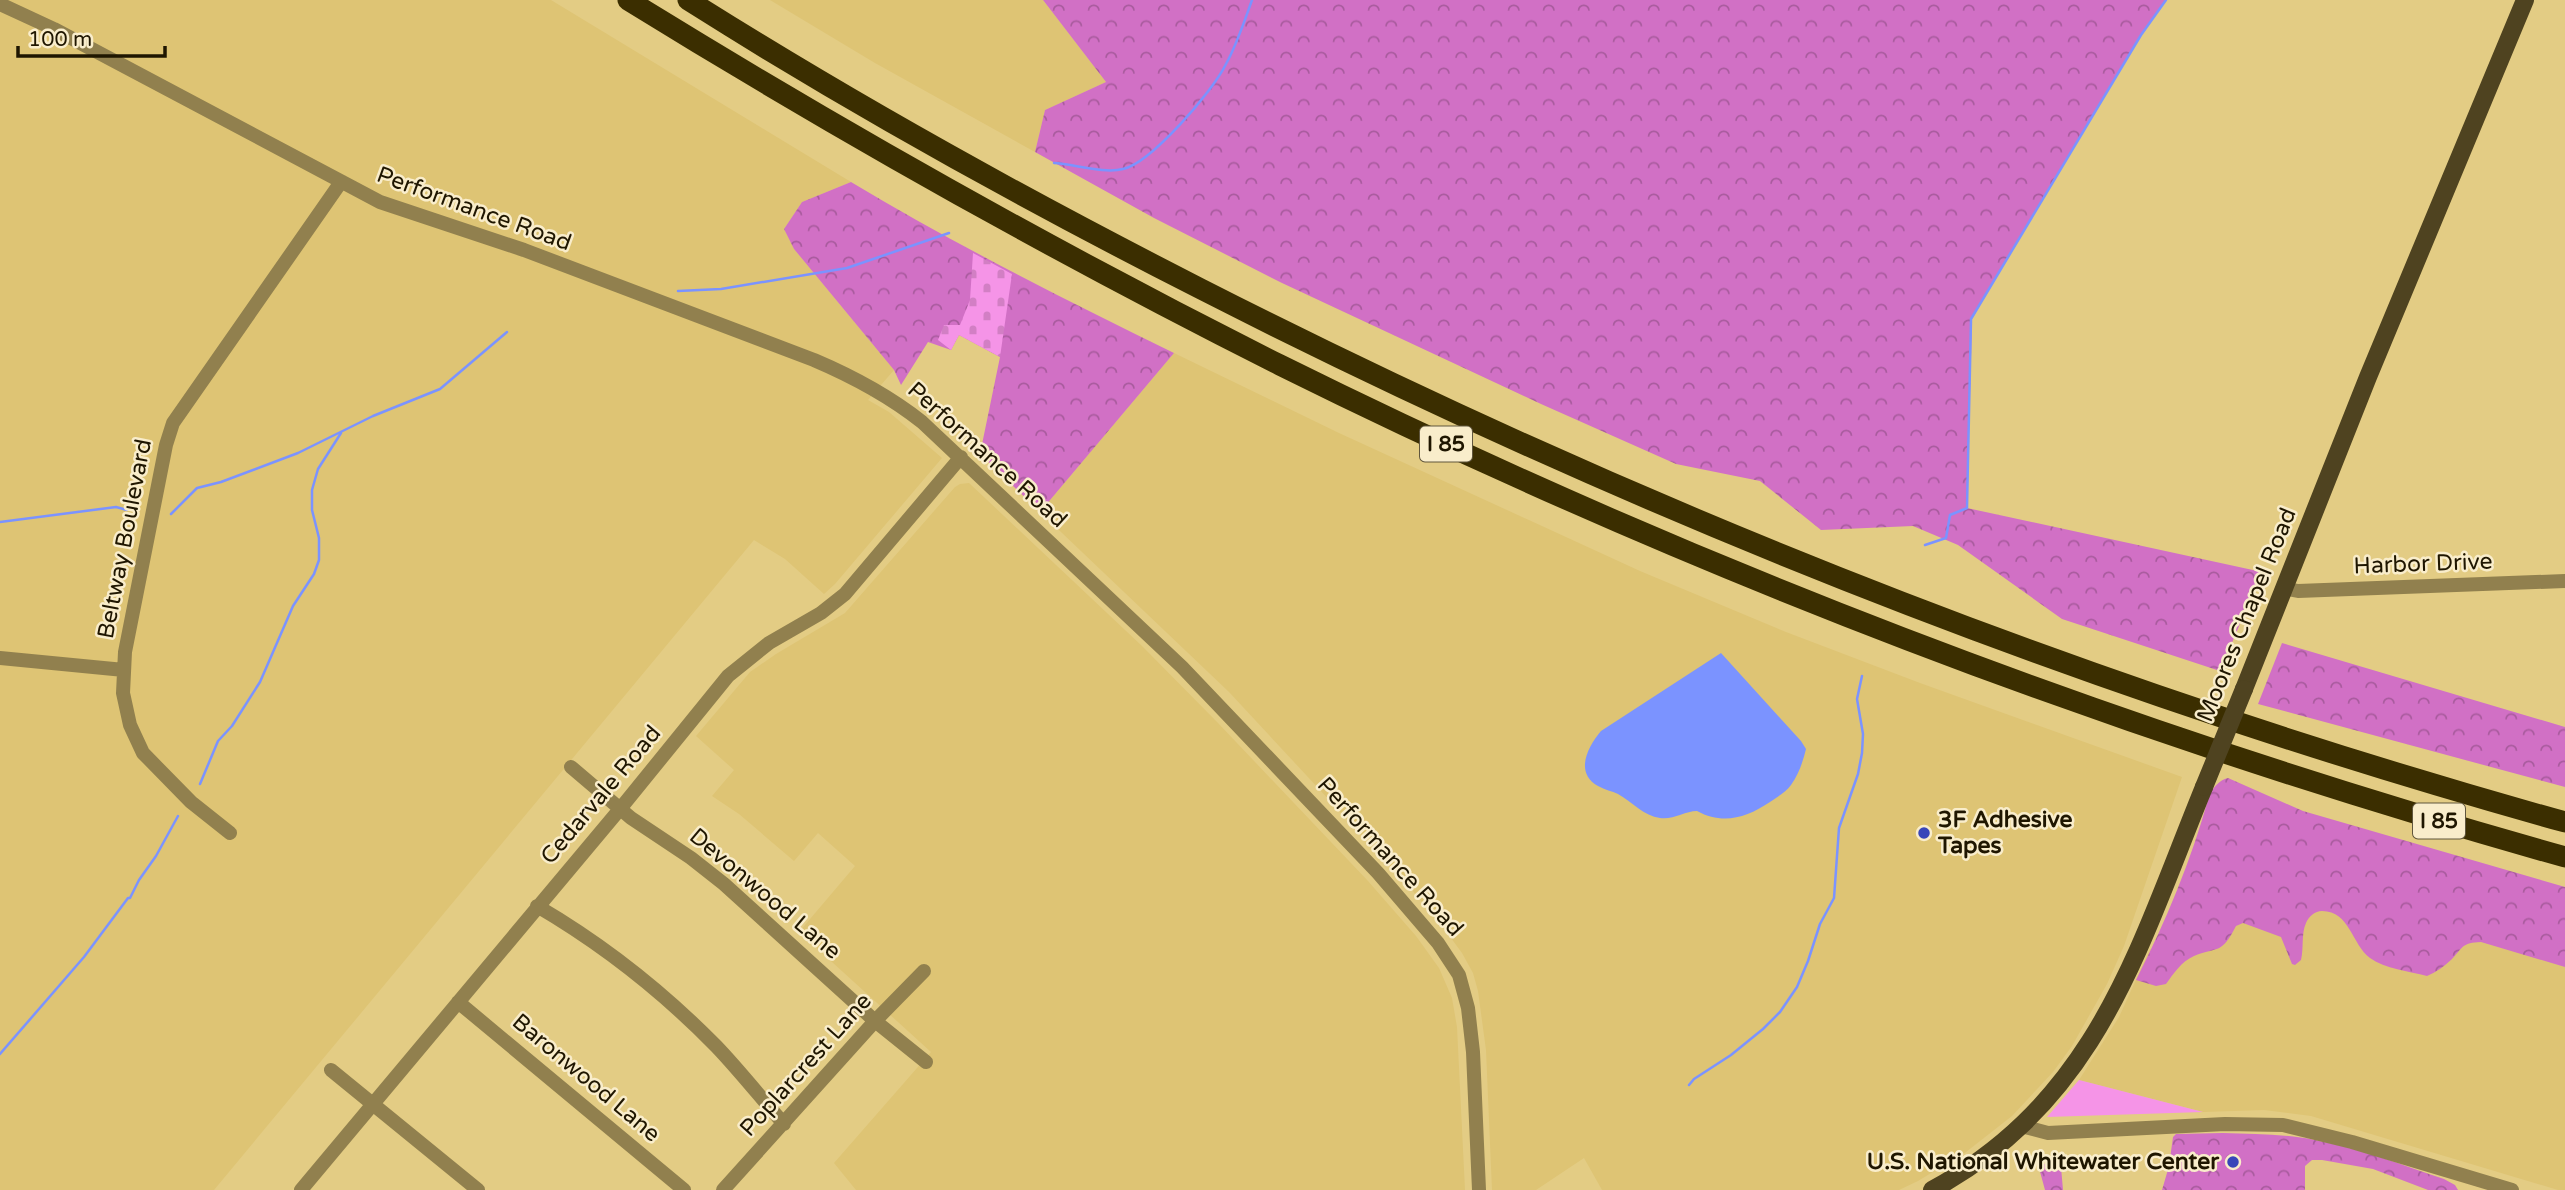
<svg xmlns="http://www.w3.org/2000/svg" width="2565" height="1190" viewBox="0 0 2565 1190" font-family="'Varela Round',sans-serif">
	<defs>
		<pattern id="forest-crowns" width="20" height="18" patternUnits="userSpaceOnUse" patternTransform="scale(1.75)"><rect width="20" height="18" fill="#d170c5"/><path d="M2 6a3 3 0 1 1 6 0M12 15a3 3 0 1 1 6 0" fill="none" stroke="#a95b9e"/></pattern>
		<pattern id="cemetery-stones" width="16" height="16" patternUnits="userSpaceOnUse" patternTransform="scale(1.75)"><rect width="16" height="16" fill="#f594e7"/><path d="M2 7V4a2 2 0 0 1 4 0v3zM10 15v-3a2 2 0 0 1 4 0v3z" fill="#d27fc4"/></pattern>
	</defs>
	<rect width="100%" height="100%" fill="#e3cc84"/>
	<path fill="#dec474" d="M 0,0 L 551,0 L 851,182 L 802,202 L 784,229 L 794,249 L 894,370 L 868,400 L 889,412 L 942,458 L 835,584 L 824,594 L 785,559 L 754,540 L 214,1190 L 0,1190 Z
		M 770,0 L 1043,0 L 1106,82 L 1045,110 L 1035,152 L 875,63 Z
		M 1174,353 L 1339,433 L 1640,571 L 1786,632 L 1920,683 L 2182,777 L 2124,946 L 2107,984 L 2072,1046 L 2053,1072 L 2012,1116 L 1966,1152 L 1918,1181 L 1899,1190 L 1602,1190 L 1584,1158 L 1536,1190 L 1492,1190 L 1486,1050 L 1478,991 L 1473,973 L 1462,953 L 1437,919 L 1397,873 L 1229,692 L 1040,512 Z
		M 969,483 L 1142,646 L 1218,723 L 1368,881 L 1416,936 L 1439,968 L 1452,998 L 1457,1027 L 1465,1190 L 856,1190 L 834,1163 L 931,1052 L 799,932 L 855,866 L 818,833 L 794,861 L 739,814 L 712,796 L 734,770 L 696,736 L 750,672 L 776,654 L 845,613 L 955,487 L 960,484 Z
		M 2207,836 L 2565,946 L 2565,1190 L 2558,1190 L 2311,1116 L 2264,1110 L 2203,1112 L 2079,1080 L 2119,1017 L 2150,949 L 2158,952 Z"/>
	<path fill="#f594e7" d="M 2079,1080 L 2203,1112 L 2047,1117 Z"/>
	<path fill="url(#forest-crowns)" d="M 1043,0 L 2166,0 L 2141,35 L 1972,319 L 1967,508 L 2262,572 L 2220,671 L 2062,619 L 1958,545 L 1913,526 L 1821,530 L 1760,481 L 1676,464 L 1541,404 L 1282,283 L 1154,218 L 1035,152 L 1045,110 L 1106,82 Z
		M 851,182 C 956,245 1064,299 1174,353 L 1040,512 L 980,454 L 1000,357 L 959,335 L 951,350 L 928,342 L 901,385 L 894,370 L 794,249 L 784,229 L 802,202 Z
		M 2282,643 L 2565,727 L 2565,787 L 2258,704 Z
		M 2228,778 L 2303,811 L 2565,887 L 2565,967 L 2481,942 C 2462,943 2464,946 2452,959 C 2445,966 2436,972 2427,976 C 2409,971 2385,969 2370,958 C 2352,945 2350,911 2322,911 C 2315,911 2309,916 2306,923 C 2301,934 2304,948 2301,960 L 2295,965 L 2292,964 L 2281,937 L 2243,923 L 2236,926 C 2221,955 2219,946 2194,956 C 2181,962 2174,973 2166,984 L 2156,986 L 2136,980 C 2166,921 2191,861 2209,796 C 2213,788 2219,780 2228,778 Z
		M 2223,1133 C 2254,1134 2285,1134 2315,1140 C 2359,1148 2402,1165 2444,1179 L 2455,1185 L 2458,1190 L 2428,1190 L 2373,1169 L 2322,1160 L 2312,1160 L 2305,1166 L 2305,1190 L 2162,1190 L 2169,1166 L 2173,1137 L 2176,1134 Z
		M 2040,1163 L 2061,1167 L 2063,1190 L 2045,1190 L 2039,1168 Z"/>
	<path fill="url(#cemetery-stones)" d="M 973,253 L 1012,274 L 1000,357 L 959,335 L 951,350 L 938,340 L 944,325 L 960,325 L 970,300 Z"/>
	<path fill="#7b93ff" d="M 1721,653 L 1801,741 L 1806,749 C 1803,761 1799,774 1791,785 C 1786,792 1777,797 1770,802 C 1746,818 1723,825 1697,811 C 1685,811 1673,820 1660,818 C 1644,816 1632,802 1618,794 C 1612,791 1605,790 1598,786 C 1574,773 1588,746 1601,731 Z"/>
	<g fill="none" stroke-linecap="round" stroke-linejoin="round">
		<path stroke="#7b93ff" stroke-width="2.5" d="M 1054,163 C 1074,164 1104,174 1123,169 C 1151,163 1213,91 1226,64 C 1237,44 1244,22 1252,0
			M 678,291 L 721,289 L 847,268 L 949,233
			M 171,514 L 197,488 L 221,482 L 298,453 L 373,416 L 440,389 L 507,332
			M 0,522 L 116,507 L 127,510
			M 1925,545 L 1946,538 L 1950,515 L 1967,508 L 1971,319 L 2141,35 L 2166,0
			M 200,784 L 218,741 L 232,726 L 260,682 L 293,606 L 314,574 L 319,560 L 319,538 L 312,510 L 312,490 L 318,469 L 341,433
			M 0,1054 L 84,957 L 128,898 L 130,898 L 139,880 L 156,856 L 178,816
			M 1689,1085 L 1694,1079 L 1731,1055 L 1763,1029 L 1780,1012 L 1797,987 L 1808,961 L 1820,924 L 1834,898 L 1839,828 L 1858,774 L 1862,753 L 1863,734 L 1857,699 L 1862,676"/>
		<path stroke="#91804e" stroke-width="14" d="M 0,4 L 54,29 L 380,202 L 524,250 L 814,360 C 854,377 888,395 922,422 L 1182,667 L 1378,873 L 1438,943 L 1459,975 L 1468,1008 L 1473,1052 L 1479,1190
			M 2283,588 L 2298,591 L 2565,581
			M 0,658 L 124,670
			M 571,767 L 631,818 L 691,858 L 724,884 L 875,1021 L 926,1062
			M 230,833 L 191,802 L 143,753 L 130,725 L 123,693 L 125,652 L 166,445 L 173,423 L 341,182
			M 537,906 C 602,944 664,993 716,1046 C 740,1071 761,1098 784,1124
			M 458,1002 L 684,1190
			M 331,1070 L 478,1190
			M 2021,1126 L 2048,1133 L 2225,1124 L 2283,1125 L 2352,1142 L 2512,1190
			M 301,1190 L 620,809 L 728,676 L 769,643 L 821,613 L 845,594 L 961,457
			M 723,1190 L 875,1021 L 924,971"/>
		<path stroke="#4f4320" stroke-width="18" d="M 2244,689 L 2368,377 L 2525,0
			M 1932,1190 C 2098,1099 2137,951 2204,787"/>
		<path stroke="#3b2e00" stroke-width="21" d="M 628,0 C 840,131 1057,253 1280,365 C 1691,569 2123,733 2565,857
			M 688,0 C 854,105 1026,200 1201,289 C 1637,511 2094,691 2565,822"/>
		<path stroke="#4f4320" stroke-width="18" d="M 2204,787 L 2244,689"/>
	</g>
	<g fill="#3846b9" stroke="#f9edcb" stroke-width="2.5">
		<circle cx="1924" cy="833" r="7"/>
		<circle cx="2233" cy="1162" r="7"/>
	</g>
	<g text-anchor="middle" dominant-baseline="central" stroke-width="5" stroke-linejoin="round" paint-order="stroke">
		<g fill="#f9edcb" stroke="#60563d" stroke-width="2">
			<rect x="1420" y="426.5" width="52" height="35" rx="5"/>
			<rect x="2413" y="803.5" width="52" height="35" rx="5"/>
		</g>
		<g font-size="21" font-weight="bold" fill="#1f1600">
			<text x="1446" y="444">I 85</text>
			<text x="2439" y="821">I 85</text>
		</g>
		<g font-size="23" fill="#1f1600" stroke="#f9edcb">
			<text transform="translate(474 209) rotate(20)">Performance Road</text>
			<text transform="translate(987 455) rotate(42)">Performance Road</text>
			<text transform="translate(125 539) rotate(-79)">Beltway Boulevard</text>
			<text transform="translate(2423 564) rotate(-2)">Harbor Drive</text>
			<text transform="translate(2247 615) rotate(-68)">Moores Chapel Road</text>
			<text transform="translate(601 795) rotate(-50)">Cedarvale Road</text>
			<text transform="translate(1390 857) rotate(48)">Performance Road</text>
			<text transform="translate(765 894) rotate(40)">Devonwood Lane</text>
			<text transform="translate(806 1065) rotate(-48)">Poplarcrest Lane</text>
			<text transform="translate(586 1078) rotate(40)">Baronwood Lane</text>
		</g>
		<g font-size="23" font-weight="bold" fill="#1f1600" stroke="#f9edcb" text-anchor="start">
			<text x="1938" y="820">3F Adhesive<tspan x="1938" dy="26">Tapes</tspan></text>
			<text x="2219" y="1162" text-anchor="end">U.S. National Whitewater Center</text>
		</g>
	</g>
	<path d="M18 46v10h147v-10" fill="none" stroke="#1f1600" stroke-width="3.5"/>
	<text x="28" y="46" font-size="21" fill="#1f1600" stroke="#f9edcb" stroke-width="5" paint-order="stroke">100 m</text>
</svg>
